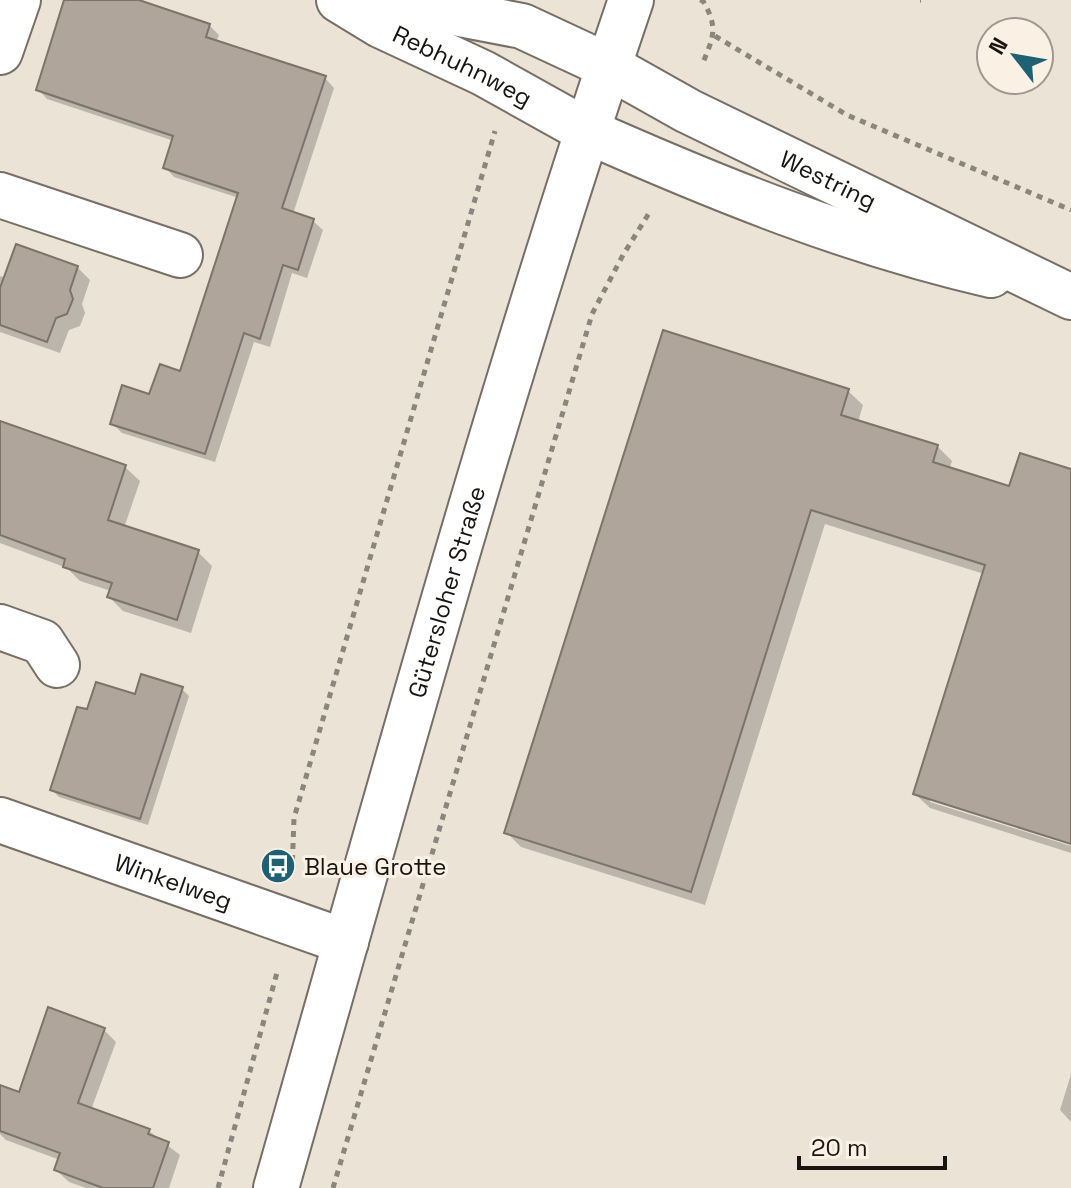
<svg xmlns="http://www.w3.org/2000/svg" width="1071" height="1188" viewBox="0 0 1071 1188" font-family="'Space Grotesk',sans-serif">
	<rect width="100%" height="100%" fill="#ece3d7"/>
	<path fill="#0003" d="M 66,0 L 132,0 L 209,25 L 219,35 L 216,43 L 325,78 L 334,88 L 293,214 L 313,221 L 323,230 L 307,278 L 292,273 L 270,347 L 254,342 L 215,462 L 122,433 L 112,423 L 182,373 L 239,198 L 174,177 L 165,167 L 174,141 L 47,99 L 38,89 Z
		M 77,267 L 90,280 L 82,304 L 85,313 L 80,326 L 69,330 L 60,353 L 0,332 L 0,276 L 6,278 Z
		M 848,391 L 863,405 L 858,422 L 937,446 L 952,461 L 949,470 L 1011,489 L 1071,471 L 1071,842 L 930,797 L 930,802 L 1071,846 L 1071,853 L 930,808 L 915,794 L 984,574 L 825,524 L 705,905 L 521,847 L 506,832 Z
		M 0,423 L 125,467 L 140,481 L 124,528 L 198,552 L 212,566 L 191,633 L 123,611 L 109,597 L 111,591 L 80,581 L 67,568 L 0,543 Z
		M 182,689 L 189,696 L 148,825 L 59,797 L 52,790 L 136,697 Z
		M 104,1030 L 116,1042 L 91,1110 L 149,1131 L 180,1155 L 169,1188 L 86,1188 L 69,1182 L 56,1170 L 60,1160 L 6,1140 L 0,1134 L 0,1111 Z
		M 1071,1074 L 1071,1122 L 1060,1110 Z"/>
	<path fill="#afa59b" stroke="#7c7369" stroke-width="2" d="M 64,0 L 139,0 L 210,24 L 206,37 L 326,76 L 282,208 L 314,219 L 298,270 L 283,265 L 260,339 L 244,333 L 205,454 L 110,424 L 122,385 L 149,394 L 160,364 L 180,371 L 238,193 L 163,168 L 173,136 L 36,90 Z
		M 16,244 L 78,266 L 70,290 L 73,299 L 67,314 L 56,318 L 47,342 L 0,325 L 0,288 Z
		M 663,330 L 849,389 L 841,415 L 938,445 L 933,462 L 1009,486 L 1020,453 L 1071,469 L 1071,844 L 913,794 L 985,565 L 811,510 L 691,892 L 504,833 Z
		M 0,421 L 126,465 L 108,520 L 199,550 L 177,620 L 107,597 L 112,583 L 63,567 L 65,559 L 0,535 Z
		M 141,674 L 183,687 L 140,819 L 50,790 L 77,707 L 87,709 L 96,682 L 135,694 Z
		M 48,1007 L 105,1028 L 78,1103 L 150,1129 L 148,1134 L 169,1142 L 153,1188 L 103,1188 L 54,1170 L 60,1153 L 0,1131 L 0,1085 L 19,1092 Z"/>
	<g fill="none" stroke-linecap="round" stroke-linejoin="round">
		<g stroke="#776f65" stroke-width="48">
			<g id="street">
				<path id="s1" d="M 339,0 L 380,25 L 483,73 L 587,131"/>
				<path d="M 386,0 L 522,26 L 608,66"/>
				<path d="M 0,52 L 18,0"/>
				<path d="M 0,195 L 180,255"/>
				<path d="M 0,627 L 42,642 L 57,665"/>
				<path id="s2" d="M 0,820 L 346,942"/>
			</g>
		</g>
		<g stroke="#776f65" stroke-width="48">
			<g id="secondary">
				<path id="s3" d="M 608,66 L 688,111 L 1071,297"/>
				<path d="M 587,131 C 718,189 851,243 991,275"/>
				<path id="s4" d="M 276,1188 C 389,791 498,391 631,0"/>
			</g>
		</g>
		<path stroke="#8b857c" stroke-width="5" stroke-dasharray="6 6" stroke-linecap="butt" d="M 700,0 L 703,1 C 719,28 713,38 702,65
			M 920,0 L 921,0
			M 715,36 L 847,115 L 1071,210
			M 292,873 L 294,818 L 495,131
			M 218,1188 L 278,969
			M 333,1188 L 592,314 L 623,255 L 651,210"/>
		<use href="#street" stroke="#fff" stroke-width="44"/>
		<use href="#secondary" stroke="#fff" stroke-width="44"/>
	</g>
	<defs>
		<g id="bus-disc" transform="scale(1.8)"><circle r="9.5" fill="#1f6075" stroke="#faf0e4"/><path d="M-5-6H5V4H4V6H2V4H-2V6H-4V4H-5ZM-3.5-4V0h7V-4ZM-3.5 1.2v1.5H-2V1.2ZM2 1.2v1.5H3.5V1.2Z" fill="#fff"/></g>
	</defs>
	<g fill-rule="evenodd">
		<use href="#bus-disc" x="278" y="866"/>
	</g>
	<g text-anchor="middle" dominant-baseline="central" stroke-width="6" stroke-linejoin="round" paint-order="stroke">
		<g font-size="24" fill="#181511" stroke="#faf0e4">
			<text stroke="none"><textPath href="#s1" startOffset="140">Rebhuhnweg</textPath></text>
			<text stroke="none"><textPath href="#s3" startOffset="248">Westring</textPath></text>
			<text stroke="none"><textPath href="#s4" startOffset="620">Gütersloher Straße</textPath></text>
			<text stroke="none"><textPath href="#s2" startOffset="184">Winkelweg</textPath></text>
		</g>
		<g font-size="24" fill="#181511" stroke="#faf0e4" text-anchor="start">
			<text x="304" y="866">Blaue Grotte</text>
		</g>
	</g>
	<g transform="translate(1015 56) rotate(301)"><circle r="38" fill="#faf0e4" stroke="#a09890" stroke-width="2"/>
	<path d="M0-6L14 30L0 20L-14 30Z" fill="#1f6075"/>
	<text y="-12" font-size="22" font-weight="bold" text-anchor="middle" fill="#181511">N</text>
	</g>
	<path d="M799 1156v12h146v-12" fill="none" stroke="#181511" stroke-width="4"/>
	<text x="811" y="1156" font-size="24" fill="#181511" stroke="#faf0e4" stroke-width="6" paint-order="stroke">20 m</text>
</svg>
